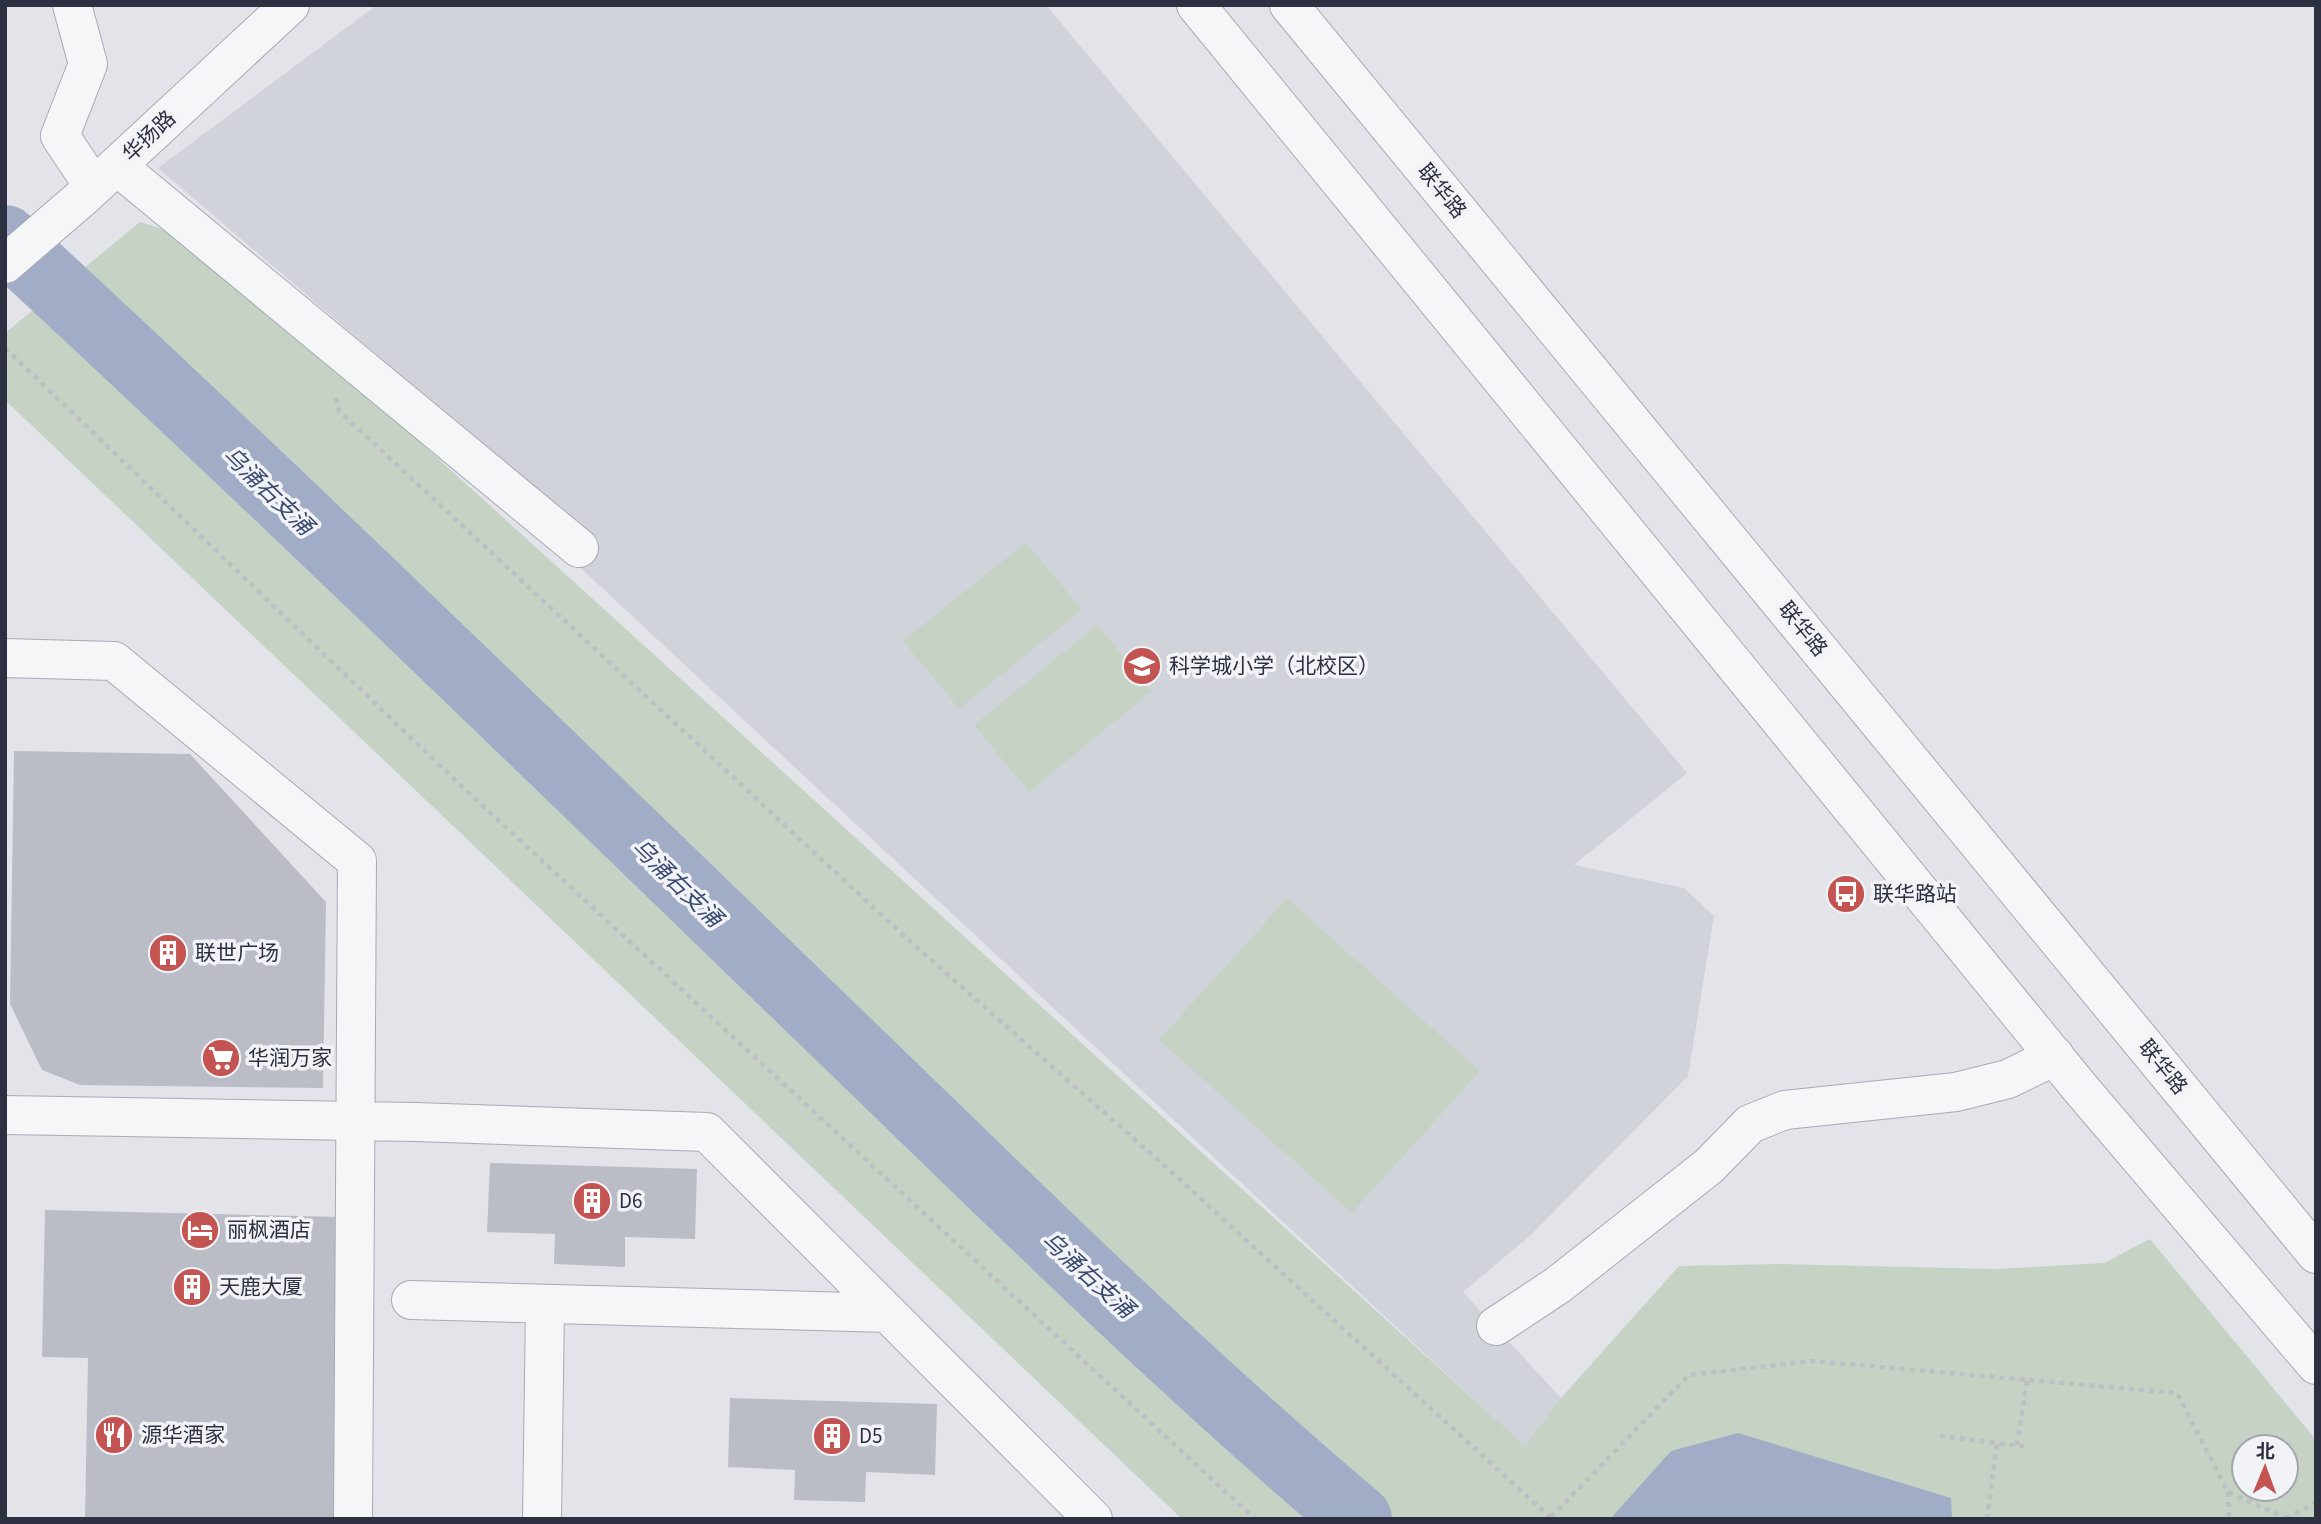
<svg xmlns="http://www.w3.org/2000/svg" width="2321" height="1524" viewBox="0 0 2321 1524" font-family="'Source Sans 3','Noto Sans SC',sans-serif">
	<rect width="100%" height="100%" fill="#e3e4ea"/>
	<path fill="#d1d3db" d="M 377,5 L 1046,5 L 1687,773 L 1574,865 L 1684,888 L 1714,916 L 1688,1076 L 1532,1234 L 1463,1292 L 1561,1398 L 1525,1447 L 571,559 L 589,536 L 158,168 Z"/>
	<path fill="#c6d3c4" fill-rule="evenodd" d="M 140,222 L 178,234 L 322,353 L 1525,1446 L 1561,1398 L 1679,1266 L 1780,1264 L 1996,1269 L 2104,1263 L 2150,1239 L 2316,1440 L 2316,1519 L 1182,1519 L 5,400 L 5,333 ZM 2244,1447 L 2286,1447 L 2286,1489 L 2244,1489 Z
		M 1026,542 L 1082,610 L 959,709 L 903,641 Z
		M 1097,625 L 1152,691 L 1029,792 L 974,725 Z
		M 1287,898 L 1480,1071 L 1352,1213 L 1159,1040 Z"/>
	<path fill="#a1adc7" d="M 1738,1433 L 1951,1498 L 1952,1519 L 1610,1519 L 1671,1451 Z"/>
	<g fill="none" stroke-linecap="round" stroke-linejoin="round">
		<path stroke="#a1adc7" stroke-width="68" d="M 5,239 C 278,491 544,750 811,1008 C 991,1181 1167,1358 1358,1519"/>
	</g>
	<path fill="#babdc6" d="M 14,751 L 190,754 L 326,902 L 323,1088 L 80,1085 L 42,1070 L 10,1004 Z
		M 490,1163 L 697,1169 L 695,1239 L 625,1237 L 625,1267 L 554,1264 L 555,1234 L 487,1232 Z
		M 45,1210 L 342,1217 L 334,1519 L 85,1519 L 88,1358 L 42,1357 Z
		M 730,1398 L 937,1404 L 935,1475 L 866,1472 L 865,1502 L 794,1500 L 795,1470 L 728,1467 Z"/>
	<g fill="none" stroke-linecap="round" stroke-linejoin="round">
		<g stroke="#a8aab4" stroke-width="40">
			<path id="minor" d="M 72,5 L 88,64 L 60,136 L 94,187
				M 1196,5 L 2081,1089 L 2316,1365
				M 1289,5 L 2316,1254
				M 117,166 L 579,548
				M 5,264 L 84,196 L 290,5
				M 5,658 L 114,661 L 357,861 L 353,1519
				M 5,1115 L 416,1122 L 707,1132 L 1093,1519
				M 411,1300 L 888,1313
				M 1496,1326 L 1558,1285 L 1709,1166 L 1750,1124 L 1785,1110 L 1956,1092 L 2008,1079 L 2055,1056
				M 542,1519 L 545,1305"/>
		</g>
		<path stroke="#bdbfc4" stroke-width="4.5" stroke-dasharray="5 5" stroke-linecap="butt" d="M 5,348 L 459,784 L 1255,1519
			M 336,398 L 339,411 L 904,936 L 1166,1167 L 1551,1518
			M 1940,1436 L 2028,1447
			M 2017,1445 L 2027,1380
			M 2228,1492 L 2229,1519
			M 1551,1517 L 1689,1375 L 1812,1361 L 2177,1393 L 2228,1492 L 2286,1518
			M 2286,1518 L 2316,1503
			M 1987,1519 L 1997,1443"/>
		<use href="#minor" stroke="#f5f6f8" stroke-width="38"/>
	</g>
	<defs>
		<g id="school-disc" transform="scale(2.0125)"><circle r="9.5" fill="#c45452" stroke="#f2f3f7"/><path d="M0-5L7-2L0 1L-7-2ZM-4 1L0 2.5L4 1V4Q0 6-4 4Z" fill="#fff"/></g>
		<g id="bus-disc" transform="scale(2.0125)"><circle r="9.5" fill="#c45452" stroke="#f2f3f7"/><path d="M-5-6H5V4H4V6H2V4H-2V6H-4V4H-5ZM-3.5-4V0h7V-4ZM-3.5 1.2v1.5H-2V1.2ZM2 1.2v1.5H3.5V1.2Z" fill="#fff"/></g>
		<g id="building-disc" transform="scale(2.0125)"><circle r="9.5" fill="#c45452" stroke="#f2f3f7"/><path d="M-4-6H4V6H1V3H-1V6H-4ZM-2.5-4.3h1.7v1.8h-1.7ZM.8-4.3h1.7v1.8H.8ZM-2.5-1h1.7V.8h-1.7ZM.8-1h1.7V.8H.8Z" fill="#fff"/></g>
		<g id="supermarket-disc" transform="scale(2.0125)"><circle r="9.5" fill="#c45452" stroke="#f2f3f7"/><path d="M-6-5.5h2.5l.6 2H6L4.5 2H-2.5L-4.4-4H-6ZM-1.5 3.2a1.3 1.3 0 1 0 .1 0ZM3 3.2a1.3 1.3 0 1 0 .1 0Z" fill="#fff"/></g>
		<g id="hotel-disc" transform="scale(2.0125)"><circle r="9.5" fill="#c45452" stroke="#f2f3f7"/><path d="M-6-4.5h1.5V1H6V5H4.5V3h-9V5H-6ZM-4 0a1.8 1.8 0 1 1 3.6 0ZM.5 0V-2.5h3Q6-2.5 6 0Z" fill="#fff"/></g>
		<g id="restaurant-disc" transform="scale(2.0125)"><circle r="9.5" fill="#c45452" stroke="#f2f3f7"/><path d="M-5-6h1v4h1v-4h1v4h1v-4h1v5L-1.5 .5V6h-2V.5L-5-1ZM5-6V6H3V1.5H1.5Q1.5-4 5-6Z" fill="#fff"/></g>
	</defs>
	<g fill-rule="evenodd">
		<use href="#school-disc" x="1142" y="666"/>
		<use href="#bus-disc" x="1846" y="894"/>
		<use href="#building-disc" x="168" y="953"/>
		<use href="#supermarket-disc" x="221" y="1058"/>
		<use href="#building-disc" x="592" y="1201"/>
		<use href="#hotel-disc" x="200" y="1230"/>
		<use href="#building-disc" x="192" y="1287"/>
		<use href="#restaurant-disc" x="114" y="1435"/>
		<use href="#building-disc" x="832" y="1436"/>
	</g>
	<g text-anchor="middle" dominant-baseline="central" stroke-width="7" stroke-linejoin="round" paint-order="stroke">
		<g font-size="21" fill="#2c3040" stroke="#f2f3f7">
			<text transform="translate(149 136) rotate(-43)">华扬路</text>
			<text transform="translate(1442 191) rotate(51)">联华路</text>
			<text transform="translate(1803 629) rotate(51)">联华路</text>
			<text transform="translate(2163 1067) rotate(51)">联华路</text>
		</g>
		<g font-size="21" fill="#2c3040" stroke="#f2f3f7" text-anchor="start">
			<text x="1169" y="666">科学城小学（北校区）</text>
			<text x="1873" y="894">联华路站</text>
			<text x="195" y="953">联世广场</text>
			<text x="248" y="1058">华润万家</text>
			<text x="619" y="1201">D6</text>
			<text x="227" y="1230">丽枫酒店</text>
			<text x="219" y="1287">天鹿大厦</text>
			<text x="141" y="1435">源华酒家</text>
			<text x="859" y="1436">D5</text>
		</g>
		<g font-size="23" font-style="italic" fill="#394971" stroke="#f2f3f7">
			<text transform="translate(268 491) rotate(44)">乌涌右支涌</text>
			<text transform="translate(677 883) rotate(44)">乌涌右支涌</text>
			<text transform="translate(1088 1275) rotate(42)">乌涌右支涌</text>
		</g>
	</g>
	<rect width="2321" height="1524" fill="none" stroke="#2c3040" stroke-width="14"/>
	<g transform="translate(2265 1468) rotate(1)"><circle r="33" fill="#f2f3f7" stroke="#a3a5ae" stroke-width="2"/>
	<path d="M0-5L12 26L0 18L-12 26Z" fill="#c45452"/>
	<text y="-10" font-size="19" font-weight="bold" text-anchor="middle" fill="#2c3040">北</text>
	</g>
</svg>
